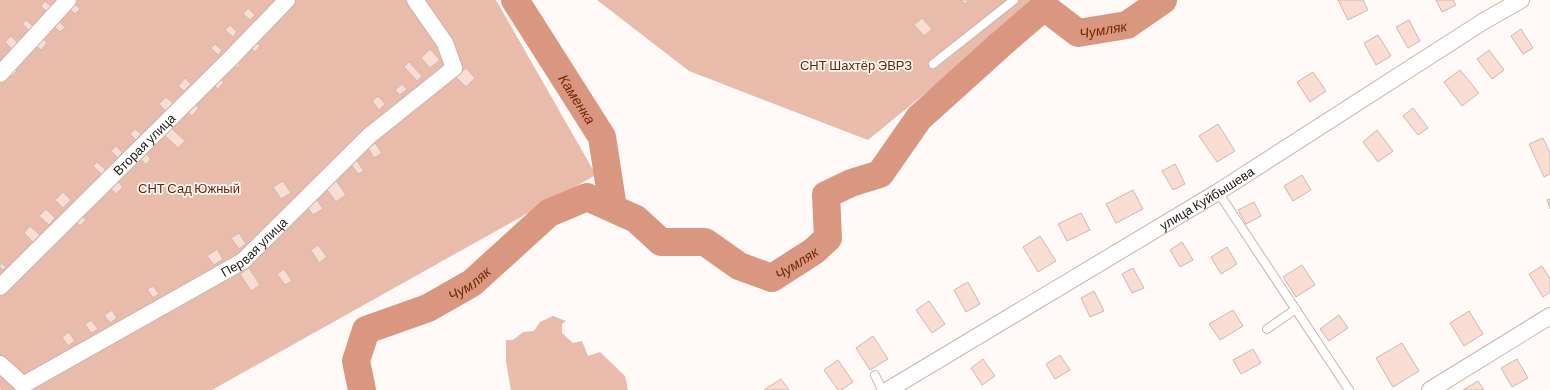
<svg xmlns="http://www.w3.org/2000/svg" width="1550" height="390" viewBox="0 0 1550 390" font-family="Barlow,sans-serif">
	<rect width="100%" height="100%" fill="#fffaf8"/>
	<path fill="#e9bbab" d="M 0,0 L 496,0 L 596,175 L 212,390 L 1,390 L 0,388 Z
		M 597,0 L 1039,0 L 868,140 L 689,71 Z
		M 553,316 L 566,321 L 562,324 L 562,333 L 573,343 L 582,341 L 588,356 L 600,352 L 625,376 L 628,390 L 511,390 L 506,362 L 506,340 L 513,340 L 523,332 L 534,331 L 540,322 Z"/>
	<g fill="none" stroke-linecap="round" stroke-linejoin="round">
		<g stroke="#da977f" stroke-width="28">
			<path id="s1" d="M 515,0 L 602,137 L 613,208"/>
			<path id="s2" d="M 362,390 L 356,361 L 366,330 L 428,308 L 472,283 L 549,213 L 587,197 L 636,219 L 661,242 L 705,242 L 739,266 L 772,278 L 814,251 L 828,238 L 826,195 L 851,183 L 880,174 L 919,118 L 1001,44 L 1044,7 L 1078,33 L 1127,25 L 1163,0"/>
		</g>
	</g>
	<path fill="#f9dcd2" stroke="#ceb7b0" d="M 961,0 L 969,0 L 965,4 Z
		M 1338,0 L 1363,0 L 1368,10 L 1348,20 Z
		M 1436,0 L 1453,0 L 1456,5 L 1442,12 Z
		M 45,1 L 54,9 L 49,14 L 41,6 Z
		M 74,3 L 80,9 L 75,14 L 69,8 Z
		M 248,8 L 255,15 L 250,20 L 243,14 Z
		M 922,18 L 932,29 L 924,36 L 914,25 Z
		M 56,19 L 65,27 L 60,32 L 52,24 Z
		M 26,20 L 34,27 L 30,31 L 22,24 Z
		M 1409,20 L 1420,41 L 1408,48 L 1396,27 Z
		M 230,25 L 237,32 L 233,37 L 225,30 Z
		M 1521,29 L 1533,48 L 1523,54 L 1511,36 Z
		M 1378,35 L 1391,56 L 1376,65 L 1364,43 Z
		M 11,36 L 19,44 L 13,50 L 5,42 Z
		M 41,37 L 47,43 L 41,50 L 34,43 Z
		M 252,38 L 260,46 L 255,52 L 246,44 Z
		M 215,44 L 222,50 L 218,55 L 211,48 Z
		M 430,49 L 440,60 L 430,68 L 421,58 Z
		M 1489,50 L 1504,70 L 1492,79 L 1477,59 Z
		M 233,58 L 240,64 L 237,68 L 230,62 Z
		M 409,62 L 422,76 L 417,81 L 404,67 Z
		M 11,66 L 17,71 L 11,77 L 5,72 Z
		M 466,68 L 475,78 L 466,87 L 456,77 Z
		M 1460,70 L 1479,93 L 1462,106 L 1444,82 Z
		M 1313,72 L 1326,91 L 1310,102 L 1297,82 Z
		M 216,75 L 224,82 L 218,89 L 210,81 Z
		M 185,78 L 191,84 L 184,91 L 178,86 Z
		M 402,84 L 407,89 L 400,95 L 395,90 Z
		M 378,96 L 385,104 L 379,110 L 372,101 Z
		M 166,97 L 173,103 L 166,111 L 159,104 Z
		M 191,101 L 199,108 L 192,116 L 184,108 Z
		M 1413,108 L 1428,128 L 1418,135 L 1403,116 Z
		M 1218,124 L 1235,151 L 1217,162 L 1199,136 Z
		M 170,127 L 185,141 L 178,148 L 163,134 Z
		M 135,129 L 141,134 L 136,140 L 130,134 Z
		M 1377,130 L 1393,151 L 1378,162 L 1363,142 Z
		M 1543,138 L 1550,153 L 1550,174 L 1544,177 L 1529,144 Z
		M 375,143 L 382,153 L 374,158 L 368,148 Z
		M 116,146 L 122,152 L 118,158 L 111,151 Z
		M 144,152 L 151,159 L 146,165 L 139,157 Z
		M 355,158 L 364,171 L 358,174 L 349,161 Z
		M 97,162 L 106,170 L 102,175 L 93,166 Z
		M 1175,164 L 1185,184 L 1173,190 L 1162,171 Z
		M 1302,175 L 1311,190 L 1293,201 L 1284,186 Z
		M 116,179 L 123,187 L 116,194 L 109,187 Z
		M 335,179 L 346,195 L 336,202 L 325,187 Z
		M 283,181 L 291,193 L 281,199 L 273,187 Z
		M 1133,190 L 1143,209 L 1116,223 L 1106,204 Z
		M 63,192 L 71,200 L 63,208 L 55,200 Z
		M 314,195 L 323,209 L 313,215 L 304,202 Z
		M 1550,199 L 1550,209 L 1547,200 Z
		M 1254,202 L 1261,216 L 1246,224 L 1238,210 Z
		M 46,209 L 55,218 L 49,225 L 39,216 Z
		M 77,211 L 86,220 L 80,226 L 71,218 Z
		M 1081,213 L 1090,230 L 1067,241 L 1058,224 Z
		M 30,226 L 40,235 L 33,242 L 24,233 Z
		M 239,233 L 246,244 L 239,249 L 231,238 Z
		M 1040,236 L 1056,261 L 1038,272 L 1023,247 Z
		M 1182,242 L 1193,260 L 1180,267 L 1170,250 Z
		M 318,245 L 327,257 L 319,263 L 311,250 Z
		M 1227,247 L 1237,264 L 1221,274 L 1211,257 Z
		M 217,249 L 223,259 L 214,265 L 207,256 Z
		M 0,262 L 6,267 L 3,270 L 0,268 Z
		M 1302,265 L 1315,285 L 1296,297 L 1283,277 Z
		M 1542,266 L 1550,279 L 1550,292 L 1543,297 L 1529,274 Z
		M 249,268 L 260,285 L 251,291 L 240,274 Z
		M 1133,268 L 1144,288 L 1132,293 L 1122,274 Z
		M 284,269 L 292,281 L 285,285 L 277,274 Z
		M 968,282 L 980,304 L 966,312 L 954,290 Z
		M 153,286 L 159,294 L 153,298 L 147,289 Z
		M 1094,291 L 1104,311 L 1090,317 L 1081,298 Z
		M 929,301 L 945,324 L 932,333 L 916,310 Z
		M 112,310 L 117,318 L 110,323 L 104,315 Z
		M 1233,310 L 1243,326 L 1220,340 L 1209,324 Z
		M 1469,311 L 1483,334 L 1464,346 L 1450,323 Z
		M 1339,315 L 1348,328 L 1329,341 L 1320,329 Z
		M 91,320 L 98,329 L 91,333 L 85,324 Z
		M 69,332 L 75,341 L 68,346 L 62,337 Z
		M 873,336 L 888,359 L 870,370 L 856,348 Z
		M 1402,343 L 1419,371 L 1393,387 L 1376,358 Z
		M 1253,349 L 1261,363 L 1241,374 L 1233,360 Z
		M 1060,355 L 1070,370 L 1055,379 L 1046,364 Z
		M 983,359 L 995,376 L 982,385 L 971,368 Z
		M 1517,359 L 1528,378 L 1512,387 L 1501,368 Z
		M 838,360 L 853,382 L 841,390 L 838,390 L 824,370 Z
		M 781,379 L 789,390 L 764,390 Z
		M 1478,381 L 1484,390 L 1463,390 Z"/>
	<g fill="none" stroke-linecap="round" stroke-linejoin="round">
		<g stroke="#cab4ac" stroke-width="10">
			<path id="service" d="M 933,64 L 1014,0
				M 1218,192 L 1349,390
				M 1267,329 L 1296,309
				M 875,375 L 882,390"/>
		</g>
		<g stroke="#cab4ac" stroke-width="18">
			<g id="minor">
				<path d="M 0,74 L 68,0"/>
				<path id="s3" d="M 0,287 L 230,59 L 287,0"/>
				<path id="s4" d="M 0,364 L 23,385 L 243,261 L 369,136 L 454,68 L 445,43 L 415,0"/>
				<path id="s5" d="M 888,390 L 1218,192 L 1484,21 L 1521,0"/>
				<path d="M 1430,390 L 1550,316"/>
			</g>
		</g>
		<use href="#service" stroke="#fff" stroke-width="8"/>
		<use href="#minor" stroke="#fff" stroke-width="16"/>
	</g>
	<g text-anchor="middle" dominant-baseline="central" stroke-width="3.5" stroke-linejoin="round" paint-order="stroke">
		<g font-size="13" fill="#6f2100" stroke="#fffaf8">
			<text x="856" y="65">СНТ Шахтёр ЭВРЗ</text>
			<text x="189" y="188">СНТ Сад Южный</text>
		</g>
		<g font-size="13" fill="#1f1715" stroke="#fffaf8">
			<text stroke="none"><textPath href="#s3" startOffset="203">Вторая улица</textPath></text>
			<text stroke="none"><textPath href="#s5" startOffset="372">улица Куйбышева</textPath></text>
			<text stroke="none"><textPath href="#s4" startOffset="301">Первая улица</textPath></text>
		</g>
		<g font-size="14" font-style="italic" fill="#732501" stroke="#fffaf8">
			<text stroke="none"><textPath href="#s2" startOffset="1006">Чумляк</textPath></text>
			<text stroke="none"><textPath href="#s1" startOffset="117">Каменка</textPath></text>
			<text stroke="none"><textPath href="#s2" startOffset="561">Чумляк</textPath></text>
			<text stroke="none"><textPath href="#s2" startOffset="176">Чумляк</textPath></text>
		</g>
	</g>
</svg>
